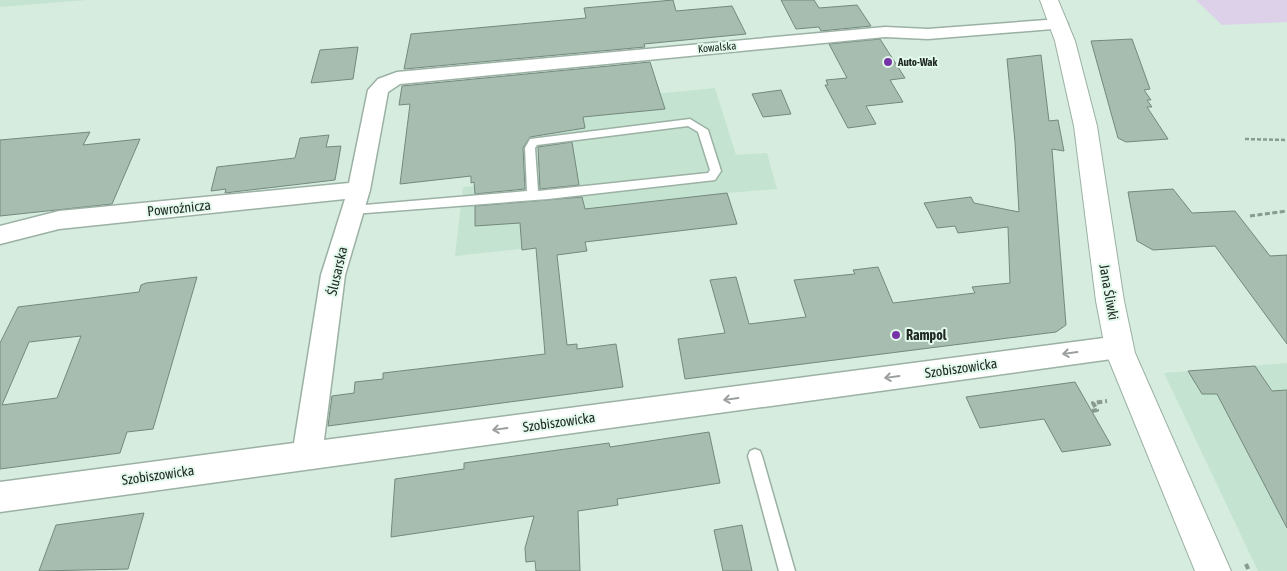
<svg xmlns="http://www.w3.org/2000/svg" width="1287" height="571" viewBox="0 0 1287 571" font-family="'Asap Condensed',sans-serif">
	<rect width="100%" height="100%" fill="#d5ecde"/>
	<path fill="#c5e3d1" d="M 0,0 L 87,0 L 0,7 Z
		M 715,88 L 736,155 L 767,153 L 777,189 L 728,193 L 738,225 L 455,256 L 463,187 L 513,182 L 512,108 Z
		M 1287,363 L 1287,571 L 1258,571 L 1164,373 Z"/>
	<path fill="#dcd1e8" d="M 1196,0 L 1287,0 L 1287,22 L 1222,25 Z"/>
	<path fill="#a6bdb0" stroke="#74897d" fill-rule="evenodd" d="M 673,0 L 676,11 L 732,6 L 746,34 L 644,44 L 645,47 L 404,69 L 411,34 L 586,18 L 584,8 Z
		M 781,0 L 814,0 L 819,8 L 857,5 L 871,26 L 821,31 L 819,27 L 796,29 Z
		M 880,39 L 905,78 L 890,80 L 903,102 L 866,106 L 876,124 L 848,128 L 825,85 L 828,85 L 826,80 L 847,78 L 829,44 Z
		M 1132,39 L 1150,89 L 1144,90 L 1151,100 L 1147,100 L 1152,107 L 1147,107 L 1168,139 L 1126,142 L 1118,138 L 1091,41 Z
		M 358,47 L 353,79 L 311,83 L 320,50 Z
		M 1041,55 L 1049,121 L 1058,120 L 1064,151 L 1052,149 L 1066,325 L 1056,332 L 685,379 L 678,339 L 725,333 L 710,280 L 736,277 L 749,324 L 806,317 L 794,280 L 855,274 L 853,270 L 878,267 L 893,303 L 975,293 L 972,287 L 1010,283 L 1008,227 L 958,233 L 955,226 L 937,228 L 924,203 L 971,197 L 974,203 L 1019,212 L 1015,142 L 1007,59 Z
		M 650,62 L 665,109 L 583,117 L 585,128 L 530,137 L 523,148 L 525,189 L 475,194 L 474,182 L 471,183 L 471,176 L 400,184 L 410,104 L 399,105 L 402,86 Z
		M 781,90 L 791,114 L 763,117 L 752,94 Z
		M 90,132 L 83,145 L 140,139 L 112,204 L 0,216 L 0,140 Z
		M 329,135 L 326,147 L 341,146 L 335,180 L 225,193 L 226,189 L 211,191 L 217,167 L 295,158 L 300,138 Z
		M 572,142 L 579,185 L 540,189 L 538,147 Z
		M 1173,189 L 1192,213 L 1235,211 L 1270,256 L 1287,255 L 1287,344 L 1215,246 L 1153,250 L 1137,241 L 1128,192 Z
		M 727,193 L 737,224 L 585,242 L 587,251 L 557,255 L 567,345 L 577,344 L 577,349 L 616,344 L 623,387 L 328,426 L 332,396 L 354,393 L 355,382 L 383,379 L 383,373 L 545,354 L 536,248 L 522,250 L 520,223 L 475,226 L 475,206 L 582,197 L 585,209 Z
		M 197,277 L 153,429 L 127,432 L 120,453 L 0,469 L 0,343 L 18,307 L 139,292 L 141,285 L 146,283 ZM 81,336 L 57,398 L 2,405 L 29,342 Z
		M 1255,366 L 1272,391 L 1287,390 L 1287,528 L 1217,394 L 1202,394 L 1188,371 Z
		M 1075,382 L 1111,445 L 1062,452 L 1044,419 L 980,428 L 966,397 Z
		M 709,432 L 720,483 L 617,499 L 618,505 L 578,511 L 580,571 L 536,571 L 535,561 L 526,562 L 525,548 L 534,516 L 391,537 L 395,479 L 464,469 L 464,463 L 609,443 L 610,447 Z
		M 144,513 L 128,569 L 39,571 L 56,525 Z
		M 742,525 L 752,571 L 723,571 L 714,530 Z"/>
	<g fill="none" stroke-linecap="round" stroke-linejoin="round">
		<g stroke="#9bb1a4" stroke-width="3">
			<path id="service" d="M 690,119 L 708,130 L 721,171 L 715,180 L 548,199 L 353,214 L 347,210 L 353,206 L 527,191 L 525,148 L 530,139 ZM 688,126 L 698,132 L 710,170 L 708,173 L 538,191 L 535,148 L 537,145 Z
				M 755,449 L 760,451 L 762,456 L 795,571 L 779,571 L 748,456 L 750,451 Z"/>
		</g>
		<g stroke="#9bb1a4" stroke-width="3">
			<path id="minor" d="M 1059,19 L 1065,20 L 1068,24 L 1065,28 L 928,39 L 885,37 L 400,84 L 388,92 L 370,190 L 345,275 L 324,440 L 1119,336 L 1128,339 L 1132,347 L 1128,355 L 1119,358 L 0,512 L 0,482 L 294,443 L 321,275 L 345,199 L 59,229 L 0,244 L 0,226 L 59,211 L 349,183 L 368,90 L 378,79 L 397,72 L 885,27 L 928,29 Z"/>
		</g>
		<g stroke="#9bb1a4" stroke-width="2">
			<path id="tertiary" d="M 1040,0 L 1058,0 L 1075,41 L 1097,126 L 1124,301 L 1135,353 L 1231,571 L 1195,571 L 1106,353 L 1096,301 L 1074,126 L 1055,41 Z"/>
		</g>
		<path stroke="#899a90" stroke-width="2.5" stroke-dasharray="4 2" stroke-linecap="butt" d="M 1245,139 L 1287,140"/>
		<path stroke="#899a90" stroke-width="3" stroke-dasharray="5 2.5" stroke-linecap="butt" d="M 1250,216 L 1287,211"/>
		<path stroke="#899a90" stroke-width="4" stroke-dasharray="5.5 3" stroke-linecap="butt" d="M 1092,411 L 1097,410 L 1093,403 L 1107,401
			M 1246,564 L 1249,571"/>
		<use href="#service" fill="#fff" fill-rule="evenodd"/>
		<use href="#minor" fill="#fff" fill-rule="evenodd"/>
		<use href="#tertiary" fill="#fff" fill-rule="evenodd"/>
	</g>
	<defs><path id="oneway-shaft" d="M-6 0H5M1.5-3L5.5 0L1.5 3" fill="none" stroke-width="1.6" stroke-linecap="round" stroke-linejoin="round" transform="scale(1.25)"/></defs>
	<g stroke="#9a9e9c">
		<use href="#oneway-shaft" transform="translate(1070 353) rotate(172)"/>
		<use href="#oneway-shaft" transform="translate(892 377) rotate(172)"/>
		<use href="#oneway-shaft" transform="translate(731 399) rotate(172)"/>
		<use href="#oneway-shaft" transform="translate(500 429) rotate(172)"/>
	</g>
	<g fill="#7633a8" stroke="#e2f9eb" stroke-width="2">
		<circle cx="888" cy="62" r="5"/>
		<circle cx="896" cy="335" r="5"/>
	</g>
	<g text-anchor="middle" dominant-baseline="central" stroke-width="4" stroke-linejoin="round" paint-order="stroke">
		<g font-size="11" fill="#1f2823" stroke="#e2f9eb">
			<text transform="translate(717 47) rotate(-5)">Kowalska</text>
		</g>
		<g font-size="11" font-weight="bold" fill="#1f2823" stroke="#e2f9eb" text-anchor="start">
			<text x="898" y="62">Auto-Wak</text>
		</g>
		<g font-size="14" fill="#1f2823" stroke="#e2f9eb">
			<text transform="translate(179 208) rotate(-6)">Powroźnicza</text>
			<text transform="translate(337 271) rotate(-77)">Ślusarska</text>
			<text transform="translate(1109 292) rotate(80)">Jana Śliwki</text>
			<text transform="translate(961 368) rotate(-8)">Szobiszowicka</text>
			<text transform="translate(559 422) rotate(-8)">Szobiszowicka</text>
			<text transform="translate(158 475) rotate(-8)">Szobiszowicka</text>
		</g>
		<g font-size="14" font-weight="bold" fill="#1f2823" stroke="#e2f9eb" text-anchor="start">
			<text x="906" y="335">Rampol</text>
		</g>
	</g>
</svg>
